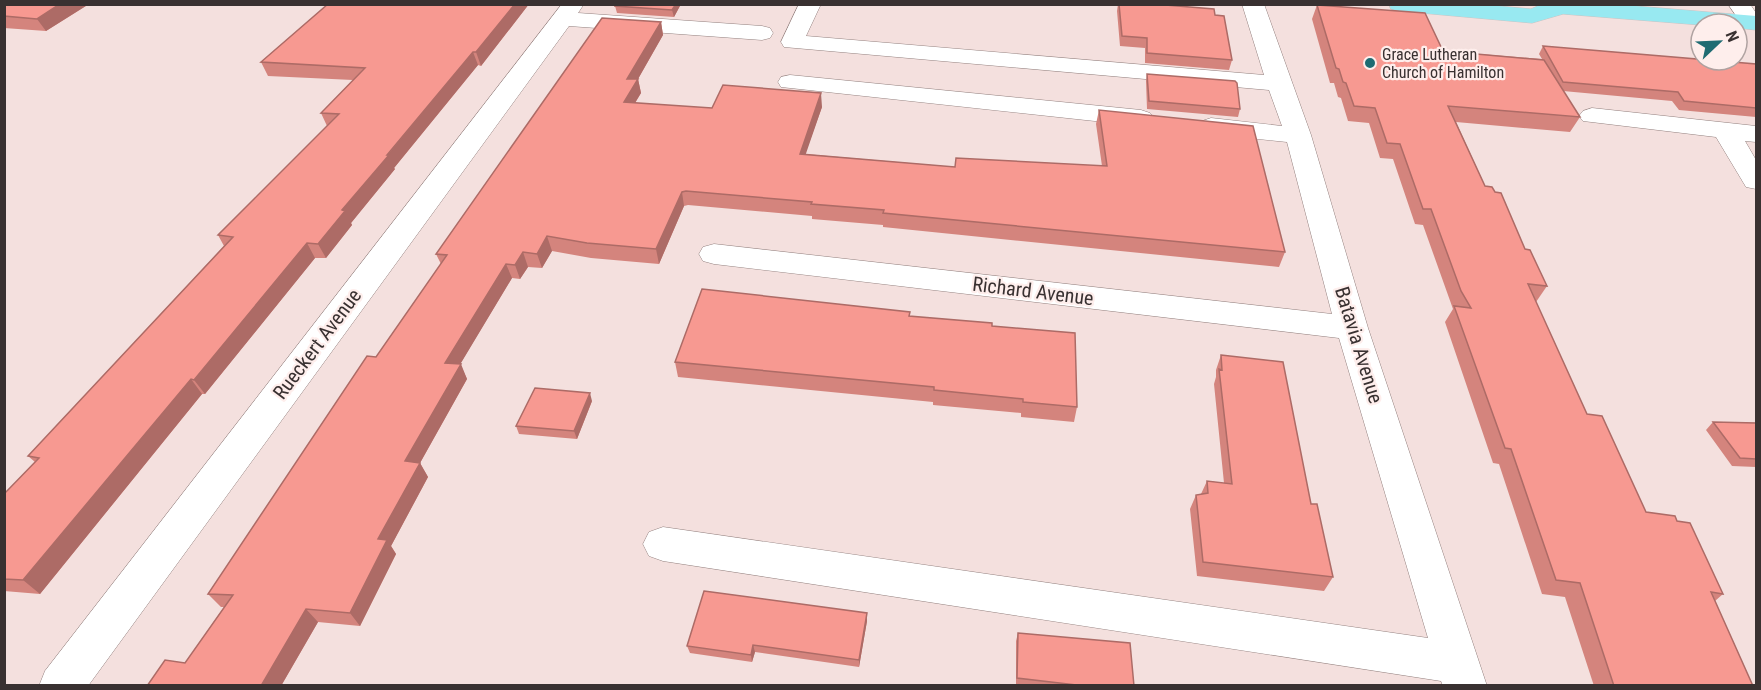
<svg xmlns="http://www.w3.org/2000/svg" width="1761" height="690" viewBox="0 0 1761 690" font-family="'Roboto Condensed',sans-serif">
	<rect width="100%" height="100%" fill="#f4e0de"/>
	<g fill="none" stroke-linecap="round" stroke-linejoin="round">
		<g stroke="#93817f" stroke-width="1">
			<path id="minor" d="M 562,4 L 584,4 L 578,13 L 762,26 L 770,28 L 773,33 L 770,38 L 762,40 L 569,26 L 88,686 L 39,686 L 45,671 Z
				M 799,4 L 821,4 L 806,36 L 1264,75 L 1242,4 L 1264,4 L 1311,135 L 1368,328 L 1487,686 L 1443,686 L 1441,681 L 663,561 L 649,556 L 643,544 L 649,532 L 663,527 L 1428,638 L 1339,338 L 714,264 L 703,261 L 699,254 L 703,247 L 714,244 L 1332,314 L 1287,142 L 1211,134 L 1202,131 L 1198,126 L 1202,121 L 1211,118 L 1282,126 L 1269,90 L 784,47 L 781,42 Z
				M 1728,4 L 1750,4 L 1756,13 L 1756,28 L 1744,27 Z
				M 790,75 L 1141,110 L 1150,113 L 1154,118 L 1150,123 L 1141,126 L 781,87 L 778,82 L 781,77 Z
				M 1592,108 L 1756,126 L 1756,142 L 1745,141 L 1756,160 L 1756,189 L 1746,187 L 1716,137 L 1583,121 L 1579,116 L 1583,111 Z"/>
		</g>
		<g stroke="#c8c5c5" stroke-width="1">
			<path id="major" d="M 1389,4 L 1477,4 L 1531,9 L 1542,4 L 1611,4 L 1756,16 L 1756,30 L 1737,28 L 1737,24 L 1701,25 L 1563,14 L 1532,23 L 1399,11 L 1391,9 Z"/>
		</g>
		<use href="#minor" fill="#fff" fill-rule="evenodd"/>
		<use href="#major" fill="#98e9f1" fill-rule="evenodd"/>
	</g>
	<path fill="#d4847d" d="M 4,4 L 89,4 L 46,31 L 4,28 Z
		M 328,4 L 529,4 L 481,66 L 478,65 L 394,168 L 395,169 L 351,223 L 352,225 L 326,258 L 315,258 L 205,394 L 202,394 L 40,594 L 4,591 L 4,494 L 35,462 L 28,456 L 224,246 L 218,235 L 327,126 L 321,113 L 353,80 L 268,76 L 261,62 Z
		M 681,4 L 674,17 L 617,13 L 615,6 Z
		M 1118,4 L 1153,4 L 1215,15 L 1232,60 L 1229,70 L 1145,63 L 1145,48 L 1120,46 L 1117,11 Z
		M 1317,5 L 1443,51 L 1542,59 L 1539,54 L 1543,46 L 1756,64 L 1756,117 L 1679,110 L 1672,101 L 1563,91 L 1580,117 L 1570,132 L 1456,122 L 1485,186 L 1525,249 L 1547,286 L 1536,302 L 1587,414 L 1646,512 L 1677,521 L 1723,594 L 1715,601 L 1753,686 L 1594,686 L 1565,597 L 1542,594 L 1499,464 L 1493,463 L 1445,322 L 1453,309 L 1423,225 L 1415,224 L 1393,159 L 1380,158 L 1369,123 L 1348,121 L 1341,98 L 1338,97 L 1334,83 L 1330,83 L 1312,19 Z
		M 661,22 L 663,35 L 638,79 L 641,93 L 635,103 L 712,108 L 822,107 L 805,154 L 955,167 L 1102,166 L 1096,124 L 1099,110 L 1285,252 L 1279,267 L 883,227 L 883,225 L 812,219 L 812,216 L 688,205 L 684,206 L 659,264 L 591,258 L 552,251 L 542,268 L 528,267 L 520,279 L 512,278 L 460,364 L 467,379 L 420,463 L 428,477 L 391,546 L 396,554 L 360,626 L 318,622 L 281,686 L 147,686 L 185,663 L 224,607 L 221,607 L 208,594 L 376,357 L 441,264 L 436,254 Z
		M 1147,74 L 1240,109 L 1238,117 L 1147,109 L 1146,81 Z
		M 910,316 L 992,326 L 1077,407 L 1074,422 L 1021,417 L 1021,413 L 933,405 L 933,402 L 678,377 L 675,362 Z
		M 1221,355 L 1311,504 L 1333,577 L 1324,591 L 1197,576 L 1190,509 L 1196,495 L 1201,494 L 1207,481 L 1224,483 L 1214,384 L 1216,377 L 1216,370 Z
		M 592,401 L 577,439 L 519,434 L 516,426 Z
		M 1713,422 L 1756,423 L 1756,467 L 1732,466 L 1706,430 Z
		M 867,621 L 859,667 L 755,652 L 752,662 L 690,653 L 687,646 Z
		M 1018,633 L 1134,686 L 1016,685 L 1016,641 Z"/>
	<path fill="#ad6b66" d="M 60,4 L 89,4 L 46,31 L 37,19 Z
		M 515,4 L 529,4 L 481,66 L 476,52 Z
		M 676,4 L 681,4 L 674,17 L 672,10 Z
		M 661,22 L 663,35 L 634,86 L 638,79 L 641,93 L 627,116 L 624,102 L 627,79 Z
		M 473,52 L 478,65 L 394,168 L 395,169 L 351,223 L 352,225 L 326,258 L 318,244 L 342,210 Z
		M 821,93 L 822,107 L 801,168 L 800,154 Z
		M 682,192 L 684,206 L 659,264 L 656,249 Z
		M 547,236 L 552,251 L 542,268 L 537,254 Z
		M 307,243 L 315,258 L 205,394 L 194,380 Z
		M 523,252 L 528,267 L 520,279 L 515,265 Z
		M 506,264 L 512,278 L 452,378 L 445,363 Z
		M 461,364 L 467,379 L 420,463 L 428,477 L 391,546 L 396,554 L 360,626 L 350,613 L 378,539 L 405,461 Z
		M 191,379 L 202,394 L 40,594 L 23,580 Z
		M 590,393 L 592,401 L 577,439 L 574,431 Z
		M 306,609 L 318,622 L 281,686 L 261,686 Z
		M 867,613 L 867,621 L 859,667 L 859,660 Z
		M 753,645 L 755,652 L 752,662 L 751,655 Z"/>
	<path fill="#f79991" stroke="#ad6b66" stroke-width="1.5" d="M 4,4 L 60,4 L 37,19 L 4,16 Z
		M 328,4 L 515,4 L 476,52 L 473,52 L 387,155 L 389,155 L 342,210 L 345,211 L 318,244 L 307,243 L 194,380 L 191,379 L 23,580 L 4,579 L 4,494 L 39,458 L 28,456 L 233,237 L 218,235 L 339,114 L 321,113 L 365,68 L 261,62 Z
		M 616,4 L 676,4 L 672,10 L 615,6 Z
		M 1119,4 L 1153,4 L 1214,9 L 1215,15 L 1224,16 L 1232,60 L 1147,53 L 1147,38 L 1122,36 Z
		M 1317,5 L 1425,13 L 1443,51 L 1544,60 L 1580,117 L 1448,106 L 1485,186 L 1492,187 L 1495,192 L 1501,193 L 1525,249 L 1530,250 L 1547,286 L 1528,284 L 1587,414 L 1602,416 L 1646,512 L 1675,516 L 1677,521 L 1690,523 L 1723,594 L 1711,592 L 1753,686 L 1614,686 L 1580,583 L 1556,580 L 1511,449 L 1505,448 L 1454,306 L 1471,308 L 1461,291 L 1431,209 L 1423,209 L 1400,144 L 1387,143 L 1375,108 L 1354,106 L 1346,83 L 1343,82 L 1339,69 L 1336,68 Z
		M 602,18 L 661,22 L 627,79 L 638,79 L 624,102 L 712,108 L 723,85 L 821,93 L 800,154 L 955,167 L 956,158 L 1107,166 L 1099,110 L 1253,126 L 1285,252 L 883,213 L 884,210 L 811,204 L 812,202 L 686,191 L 682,192 L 656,249 L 587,243 L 547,236 L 537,254 L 523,252 L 515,265 L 506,264 L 445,363 L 461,364 L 405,461 L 420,463 L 378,539 L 387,540 L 350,613 L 306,609 L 261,686 L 147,686 L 165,660 L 185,663 L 233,595 L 208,594 L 367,356 L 376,357 L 447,255 L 436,254 Z
		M 1543,46 L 1756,64 L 1756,108 L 1684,101 L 1678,92 L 1563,82 Z
		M 1147,74 L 1235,81 L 1237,83 L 1240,109 L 1149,101 Z
		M 702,289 L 910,312 L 909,316 L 992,323 L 992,326 L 1075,333 L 1077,407 L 1023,402 L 1023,399 L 934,390 L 934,387 L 675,362 Z
		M 1221,355 L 1283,362 L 1311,504 L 1317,504 L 1333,577 L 1203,562 L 1196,495 L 1208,493 L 1207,481 L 1232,484 L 1219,369 L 1222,370 Z
		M 535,388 L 590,393 L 574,431 L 516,426 Z
		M 1713,422 L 1756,423 L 1756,459 L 1740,458 Z
		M 704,591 L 867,613 L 859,660 L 753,645 L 751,655 L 687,646 Z
		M 1018,633 L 1130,643 L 1134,686 L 1085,686 L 1017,678 Z"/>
	<circle fill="#1f6b72" stroke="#feeeec" stroke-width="2" cx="1370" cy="63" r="6"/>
	<g text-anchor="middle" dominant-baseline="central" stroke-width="4.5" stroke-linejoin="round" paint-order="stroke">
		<g font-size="16" fill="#393131" stroke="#feeeec" text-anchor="start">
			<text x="1382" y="54">Grace Lutheran<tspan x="1382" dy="18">Church of Hamilton</tspan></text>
		</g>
		<g font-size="20" fill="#393131" stroke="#feeeec">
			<text transform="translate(1033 291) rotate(7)">Richard Avenue</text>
			<text transform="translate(317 344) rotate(-53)">Rueckert Avenue</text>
			<text transform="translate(1359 345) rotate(73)">Batavia Avenue</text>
		</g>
	</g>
	<rect width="1761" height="690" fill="none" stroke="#393131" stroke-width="12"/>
	<g transform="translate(1719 42) rotate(67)"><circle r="28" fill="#feeeec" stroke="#afa2a1" stroke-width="1.5"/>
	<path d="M0-4.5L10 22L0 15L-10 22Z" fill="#1f6b72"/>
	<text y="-9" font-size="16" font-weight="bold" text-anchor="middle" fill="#393131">N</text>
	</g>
</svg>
